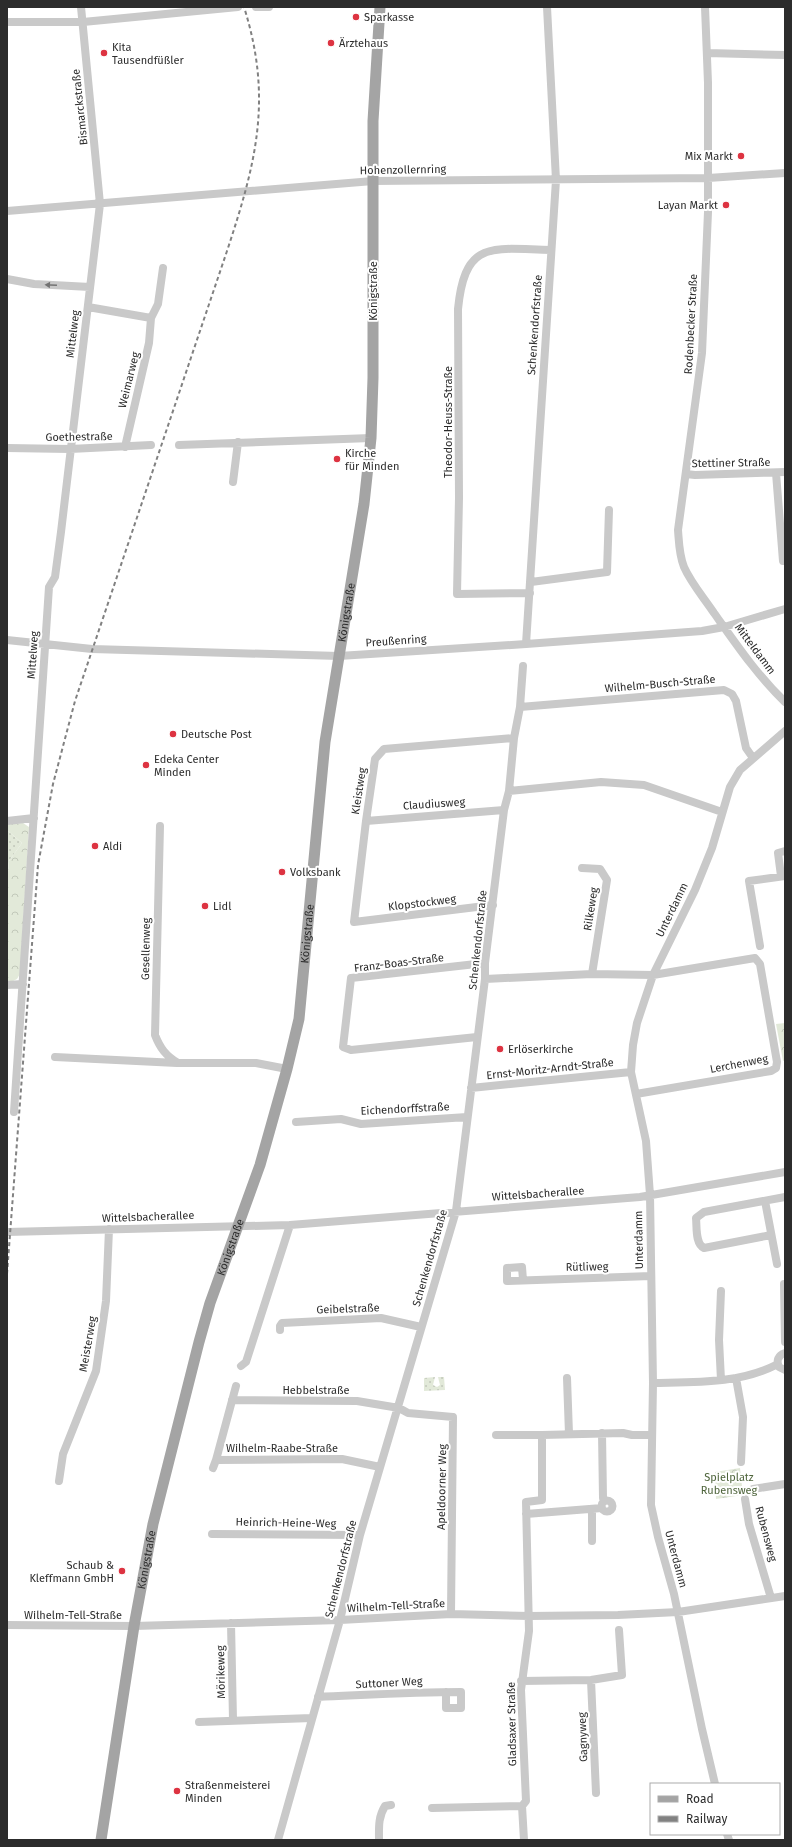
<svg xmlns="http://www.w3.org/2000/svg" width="792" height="1847" viewBox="0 0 792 1847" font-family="'Fira Sans',sans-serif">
	<defs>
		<pattern id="grass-dots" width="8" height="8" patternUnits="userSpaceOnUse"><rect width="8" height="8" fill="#e2e9d9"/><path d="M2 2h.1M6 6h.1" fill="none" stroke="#c2c8ba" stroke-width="1.8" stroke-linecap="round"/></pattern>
		<pattern id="forest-crowns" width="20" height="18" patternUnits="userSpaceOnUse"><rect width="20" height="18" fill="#e2e9d9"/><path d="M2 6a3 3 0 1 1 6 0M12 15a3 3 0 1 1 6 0" fill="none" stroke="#c2c8ba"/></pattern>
	</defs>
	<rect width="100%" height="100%" fill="#fff"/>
	<path fill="url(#grass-dots)" d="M 7,830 L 22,843 L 9,861 L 7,883 Z
		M 435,1377 L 433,1385 L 437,1387 L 440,1385 L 438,1377 L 444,1377 L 445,1390 L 424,1391 L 424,1378 Z"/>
	<path fill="url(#forest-crowns)" d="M 23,823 L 29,827 L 20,974 L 17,979 L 7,984 L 7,883 L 9,861 L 22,843 L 7,830 L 7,824 Z
		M 785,1023 L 785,1060 L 783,1061 L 776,1024 Z
		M 740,1468 L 743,1495 L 716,1499 L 715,1472 Z"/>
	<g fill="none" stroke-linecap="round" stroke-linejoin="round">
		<path stroke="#c9c9c9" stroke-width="8" d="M 256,7 L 269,7
			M 705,7 L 708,83 L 708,212 L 702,353 L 678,530 C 679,542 679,555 684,567 C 691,583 704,598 714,613 C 736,644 757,675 785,702
			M 7,22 L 83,22 L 238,7
			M 707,53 L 785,55
			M 7,211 L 373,181 L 708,178 L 785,173
			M 7,279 L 34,284 L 90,287
			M 88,307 L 151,318
			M 179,445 L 371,438
			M 125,447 L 149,343 L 151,318 L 158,304 L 163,268
			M 7,448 L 70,449 L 151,445
			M 776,473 L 783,561
			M 686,474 L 695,475 L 785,472
			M 233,482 L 238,442
			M 531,582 L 607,572 L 609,510
			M 530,593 L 457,594 L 459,498 L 458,309 C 465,238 493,249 551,250
			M 7,640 L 92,649 L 339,656 L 526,644 L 702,631 L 724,627 L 785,609
			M 526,644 L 556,180 L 547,7
			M 520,707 L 724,690 L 732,694 L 736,701 L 746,748 L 753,758
			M 509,791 L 601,782 L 644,785 L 722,812
			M 7,821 L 34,818
			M 366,821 L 504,810
			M 160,826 L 155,1035 C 160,1048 166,1056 178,1063 L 256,1063 L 287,1069
			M 582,868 L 600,869 L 607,880 L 592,974
			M 781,876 L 778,853 L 785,851
			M 493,905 L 354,922 L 366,821 L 375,759 L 384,749 L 514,738
			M 760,946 L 749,881 L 785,876
			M 485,979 L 592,974 L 653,975 L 755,958 L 760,964 L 777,1062 L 776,1068 L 771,1071 L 636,1094
			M 7,985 L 23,984
			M 477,1037 L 351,1050 L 343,1047 L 351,978 L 485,963
			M 55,1057 L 177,1063
			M 471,1088 L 631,1072
			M 14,1112 L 49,587 L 55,577 L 61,532 L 100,204 L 81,7
			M 296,1122 L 341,1119 L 361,1124 L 467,1117
			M 765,1201 L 777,1264
			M 7,1232 L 290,1225 L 640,1197 L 785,1172
			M 771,1235 L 704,1248 C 695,1244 697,1227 696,1218 L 704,1212 L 785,1197
			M 523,1280 L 522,1267 L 507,1268 L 507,1281 L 651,1276
			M 784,1284 L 785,1342
			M 721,1291 L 719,1340 L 721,1380
			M 280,1330 L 280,1326 L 282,1323 L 381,1318 L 421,1327
			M 785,1353 C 778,1355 776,1361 779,1367 L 785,1370
			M 241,1366 L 246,1362 L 290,1225
			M 567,1378 L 569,1434
			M 736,1378 L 743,1417 L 741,1462
			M 653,1383 C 695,1382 739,1384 778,1364
			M 232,1400 L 357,1401 L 399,1408 L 408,1413 L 453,1417 L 451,1614
			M 602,1433 L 603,1498
			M 496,1435 L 542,1435
			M 216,1460 L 236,1386
			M 213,1468 L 216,1460 L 342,1459 L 380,1467
			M 59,1481 L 63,1454 L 96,1371 L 106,1301 L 109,1229
			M 753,1489 L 785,1484
			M 745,1499 L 749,1524 L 771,1598
			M601.5 1506a5.5 5.5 0 1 1 11 0a5.5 5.5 0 1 1-11 0Z
			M 592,1510 L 592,1541
			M 526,1514 L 602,1508
			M 212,1534 L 360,1535
			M 231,1623 L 233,1720
			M 7,1625 L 134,1626 L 340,1620 L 451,1614 L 529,1616 L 618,1615 L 678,1612 L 785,1596
			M 591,1680 L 596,1793
			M 521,1681 L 591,1680 L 622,1675 L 619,1630
			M 318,1697 C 366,1695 413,1692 461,1692 L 461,1708 L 446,1708 L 446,1692
			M 199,1722 L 312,1718
			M 715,1784 L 702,1729 L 674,1594 L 658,1537 L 651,1505 L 653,1383 L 650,1195 L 646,1141 L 631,1072 L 633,1045 L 637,1023 L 653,975 L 695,890 L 712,848 L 730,787 L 740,770 L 785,731
			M 522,1806 L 526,1801 L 521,1690 L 529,1631 L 526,1502 L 542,1500 L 542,1435 L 623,1433 L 632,1435 L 652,1435
			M 432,1808 L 522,1806 L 524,1840
			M 727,1834 L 729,1840
			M 278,1840 L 340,1620 L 360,1535 L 456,1211 L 485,979 L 485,963 L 504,810 L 509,791 L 514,738 L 520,707 L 523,666
			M 379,1840 C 379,1828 378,1817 385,1806 L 391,1805"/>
		<path stroke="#a4a4a4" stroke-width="11" id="s1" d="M 101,1840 L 134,1626 L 153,1524 L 199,1342 L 210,1303 L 260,1165 L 287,1069 L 299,1019 L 325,742 L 364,504 L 371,438 L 373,378 L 373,121 L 380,7"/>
		<path stroke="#818181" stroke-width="2" stroke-dasharray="4 3" stroke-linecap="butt" d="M 7,1274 L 38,865 L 53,784 L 75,701 L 227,251 C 256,163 273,99 244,7"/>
	</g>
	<defs><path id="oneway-solid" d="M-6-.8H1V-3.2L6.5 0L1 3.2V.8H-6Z"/></defs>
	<use fill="#737373" href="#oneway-solid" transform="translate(51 285) rotate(-177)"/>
	<g fill="#dd3341" stroke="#fff" stroke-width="1.5">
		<circle cx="356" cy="17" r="4"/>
		<circle cx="331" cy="43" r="4"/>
		<circle cx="104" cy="53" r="4"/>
		<circle cx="741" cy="156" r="4"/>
		<circle cx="726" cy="205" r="4"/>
		<circle cx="337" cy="459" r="4"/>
		<circle cx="173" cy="734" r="4"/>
		<circle cx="146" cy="765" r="4"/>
		<circle cx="95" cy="846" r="4"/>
		<circle cx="282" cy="872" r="4"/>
		<circle cx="205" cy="906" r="4"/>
		<circle cx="500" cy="1049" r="4"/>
		<circle cx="122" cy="1571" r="4"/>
		<circle cx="177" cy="1791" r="4"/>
	</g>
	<g text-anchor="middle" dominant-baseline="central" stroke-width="4" stroke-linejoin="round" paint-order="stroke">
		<g font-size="11" fill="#2c2c2c" stroke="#fff" text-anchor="start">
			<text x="364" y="17">Sparkasse</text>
			<text x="339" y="43">Ärztehaus</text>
			<text x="112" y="47">Kita<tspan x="112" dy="13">Tausendfüßler</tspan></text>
			<text x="733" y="156" text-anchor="end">Mix Markt</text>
			<text x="718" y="205" text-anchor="end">Layan Markt</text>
			<text x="345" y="453">Kirche<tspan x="345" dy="13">für Minden</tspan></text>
			<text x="181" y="734">Deutsche Post</text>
			<text x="154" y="759">Edeka Center<tspan x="154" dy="13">Minden</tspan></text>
			<text x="103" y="846">Aldi</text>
			<text x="290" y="872">Volksbank</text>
			<text x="213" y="906">Lidl</text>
			<text x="508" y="1049">Erlöserkirche</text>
			<text x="114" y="1565" text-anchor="end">Schaub &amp;<tspan x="114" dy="13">Kleffmann GmbH</tspan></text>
			<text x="185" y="1785">Straßenmeisterei<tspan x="185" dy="13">Minden</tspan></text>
		</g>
		<g font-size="11" fill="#2c2c2c" stroke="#fff">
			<text transform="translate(80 107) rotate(-96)">Bismarckstraße</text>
			<text transform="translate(403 170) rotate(-1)">Hohenzollernring</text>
			<text transform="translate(373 291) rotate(-90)">Königstraße</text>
			<text transform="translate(691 324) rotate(-87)">Rodenbecker Straße</text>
			<text transform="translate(535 325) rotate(-86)">Schenkendorfstraße</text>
			<text transform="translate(73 334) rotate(-83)">Mittelweg</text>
			<text transform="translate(129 380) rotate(-76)">Weimarweg</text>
			<text transform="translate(448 422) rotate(-90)">Theodor-Heuss-Straße</text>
			<text transform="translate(79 437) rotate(-1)">Goethestraße</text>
			<text transform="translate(731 463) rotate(-1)">Stettiner Straße</text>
			<text stroke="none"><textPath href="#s1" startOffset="1256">Königstraße</textPath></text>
			<text transform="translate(396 641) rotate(-4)">Preußenring</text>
			<text transform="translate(755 649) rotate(53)">Mitteldamm</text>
			<text transform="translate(33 655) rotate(-86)">Mittelweg</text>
			<text transform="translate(660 684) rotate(-5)">Wilhelm-Busch-Straße</text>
			<text transform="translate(359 791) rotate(-81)">Kleistweg</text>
			<text transform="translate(434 804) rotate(-4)">Claudiusweg</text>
			<text transform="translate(422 903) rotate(-7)">Klopstockweg</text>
			<text transform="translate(591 909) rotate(-81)">Rilkeweg</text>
			<text transform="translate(672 910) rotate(-64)">Unterdamm</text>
			<text stroke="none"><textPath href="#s1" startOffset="932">Königstraße</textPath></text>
			<text transform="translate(478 940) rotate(-84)">Schenkendorfstraße</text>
			<text transform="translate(146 949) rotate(-89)">Gesellenweg</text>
			<text transform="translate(399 963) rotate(-7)">Franz-Boas-Straße</text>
			<text transform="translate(739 1064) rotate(-11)">Lerchenweg</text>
			<text transform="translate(550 1069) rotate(-6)">Ernst-Moritz-Arndt-Straße</text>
			<text transform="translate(405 1109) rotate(-3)">Eichendorffstraße</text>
			<text transform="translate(538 1194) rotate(-4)">Wittelsbacherallee</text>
			<text transform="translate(148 1217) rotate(-2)">Wittelsbacherallee</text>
			<text transform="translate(639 1240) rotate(-91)">Unterdamm</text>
			<text stroke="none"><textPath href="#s1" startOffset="608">Königstraße</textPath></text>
			<text transform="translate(430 1258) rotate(-74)">Schenkendorfstraße</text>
			<text transform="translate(587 1267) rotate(-1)">Rütliweg</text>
			<text transform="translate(348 1309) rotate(-2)">Geibelstraße</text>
			<text transform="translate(88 1344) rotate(-80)">Meisterweg</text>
			<text x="316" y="1390">Hebbelstraße</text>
			<text x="282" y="1448">Wilhelm-Raabe-Straße</text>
			<text transform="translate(442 1487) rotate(-89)">Apeldoorner Weg</text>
			<text transform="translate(286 1523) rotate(1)">Heinrich-Heine-Weg</text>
			<text transform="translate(766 1534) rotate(75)">Rubensweg</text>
			<text transform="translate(676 1559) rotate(75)">Unterdamm</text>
			<text stroke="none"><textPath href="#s1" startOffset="284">Königstraße</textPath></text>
			<text transform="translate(341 1569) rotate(-76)">Schenkendorfstraße</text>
			<text transform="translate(396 1606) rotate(-3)">Wilhelm-Tell-Straße</text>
			<text x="73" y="1615">Wilhelm-Tell-Straße</text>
			<text transform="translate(221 1672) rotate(-91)">Mörikeweg</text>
			<text transform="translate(389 1683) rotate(-3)">Suttoner Weg</text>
			<text transform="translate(512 1724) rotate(-91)">Gladsaxer Straße</text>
			<text transform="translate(583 1737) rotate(-92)">Gagnyweg</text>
		</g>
		<g font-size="11" fill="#4f653c" stroke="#fff">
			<text x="729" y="1477">Spielplatz<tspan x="729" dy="13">Rubensweg</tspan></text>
		</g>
	</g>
	<rect width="792" height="1847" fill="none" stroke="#2c2c2c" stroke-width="16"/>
	<rect x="650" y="1783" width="130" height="52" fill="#ffffff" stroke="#ababab"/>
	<rect x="658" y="1796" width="20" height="6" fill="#a4a4a4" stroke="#ababab"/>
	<text x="686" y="1803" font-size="12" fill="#2c2c2c">Road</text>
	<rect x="658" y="1816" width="20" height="6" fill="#818181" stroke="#ababab"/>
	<text x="686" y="1823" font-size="12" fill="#2c2c2c">Railway</text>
</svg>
